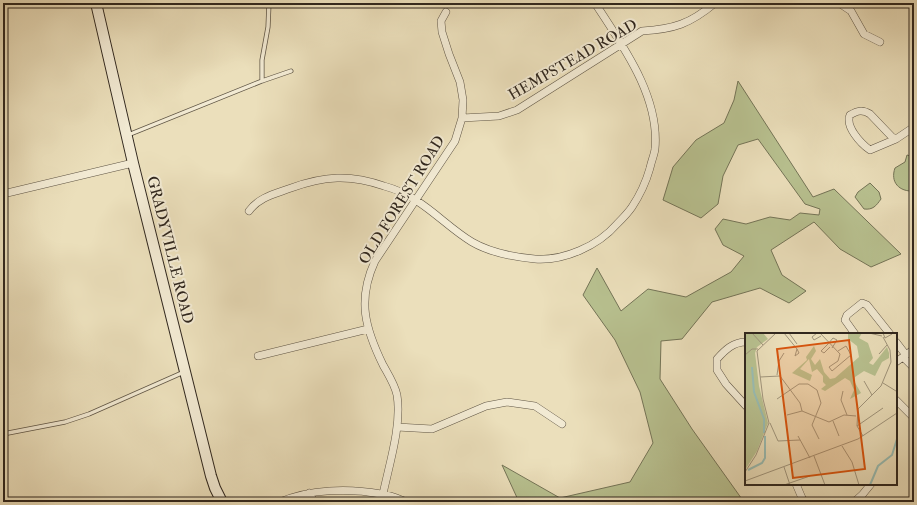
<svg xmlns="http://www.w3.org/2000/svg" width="917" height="505" viewBox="0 0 917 505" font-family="'IM FELL Double Pica',serif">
	<rect width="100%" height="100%" fill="#ebdfbb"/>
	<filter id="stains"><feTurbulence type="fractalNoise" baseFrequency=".005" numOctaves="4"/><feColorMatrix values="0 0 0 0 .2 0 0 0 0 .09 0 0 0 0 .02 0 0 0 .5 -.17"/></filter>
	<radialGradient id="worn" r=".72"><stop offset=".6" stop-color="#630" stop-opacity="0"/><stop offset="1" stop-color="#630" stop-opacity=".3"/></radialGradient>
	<path fill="#b8c190" stroke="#747457" d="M 738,81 L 813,197 L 834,189 L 901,254 L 871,267 L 840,249 L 814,222 L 771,250 L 782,275 L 806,291 L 789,303 L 760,288 L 712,302 L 682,339 L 661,341 L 660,379 L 692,429 L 744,502 L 519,502 L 502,465 L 560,498 L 630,482 L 653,443 L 640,392 L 615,340 L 583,295 L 597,268 L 621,311 L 648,289 L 686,297 L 731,272 L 744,256 L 723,245 L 715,229 L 723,219 L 746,224 L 770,217 L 790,220 L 800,213 L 819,215 L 820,209 L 805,204 L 758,139 L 738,145 L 723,176 L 718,204 L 701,218 L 663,200 L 673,167 L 696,140 L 724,123 L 734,100 Z
		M 907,155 L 914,157 L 914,191 C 899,192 890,182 895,168 L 905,162 Z
		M 870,183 L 879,192 L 881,199 C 876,206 873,210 864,209 L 855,197 L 858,192 Z"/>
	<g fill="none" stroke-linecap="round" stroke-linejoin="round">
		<g stroke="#5f5545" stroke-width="5">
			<path id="lane" d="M 262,81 L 262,60 L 268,27 L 269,3
				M 128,135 L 262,81 L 291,71
				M 3,434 L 65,422 L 89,414 L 184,372"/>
		</g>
		<g stroke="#5f5545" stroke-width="8">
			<path id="street" d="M 839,3 L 851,11 L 864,34 L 880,42
				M 462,118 L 499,116 L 517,110 L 642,31 C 674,29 690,24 715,3
				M 896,139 L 892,137 L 870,114 C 862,109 857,111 850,115 C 845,126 860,143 870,150 L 896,139 L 914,127
				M 3,194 L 133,163
				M 249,211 C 259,197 275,194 291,188 C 324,176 350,174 384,186 C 395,189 407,194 417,201 C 436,213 452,230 472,242 C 491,253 513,257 535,259 C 564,261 598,246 617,224 C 622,219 628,213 632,207 C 640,195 646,182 650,168 C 651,162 654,156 655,149 C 660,96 622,45 595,3
				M 855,334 L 845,320 L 847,315 L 862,303 L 867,305 L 890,334
				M 746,342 C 733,342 725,350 717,359 L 717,370 L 726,384 L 746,406
				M 896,342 L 906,355
				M 258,356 L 368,329
				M 903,357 L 914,368
				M 896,362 L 914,349
				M 896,400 L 914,418
				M 397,427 L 432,429 L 486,406 L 507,402 L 535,406 L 562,424
				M 796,484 L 802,498 L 805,502
				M 309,493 L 314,502
				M 383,494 C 389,465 402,425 397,395 C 395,385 388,374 383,365 C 365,328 357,300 375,261 L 455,141 L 462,118 L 463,100 L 460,82 L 449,54 L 442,32 L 441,21 L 446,12
				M 280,502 C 309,489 349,488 381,494 C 390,495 399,499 407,502
				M 854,502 L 862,495 L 871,484"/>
		</g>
		<g stroke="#30271e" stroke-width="12">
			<path id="secondary" d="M 96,3 L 133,163 L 211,476 L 215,488 L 222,502"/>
		</g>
		<use href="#lane" stroke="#f2ead3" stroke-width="3.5"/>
		<use href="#street" stroke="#f2ead3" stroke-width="7"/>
		<use href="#secondary" stroke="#f2ead3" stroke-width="10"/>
	</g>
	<g text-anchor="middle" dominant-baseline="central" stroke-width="4" stroke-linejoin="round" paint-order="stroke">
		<g font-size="15" fill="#30271e" stroke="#f2ead3">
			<text transform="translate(573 60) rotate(-30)">HEMPSTEAD ROAD</text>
			<text transform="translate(402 200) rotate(-58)">OLD FOREST ROAD</text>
			<text transform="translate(170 250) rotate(76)">GRADYVILLE ROAD</text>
		</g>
	</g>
	<g transform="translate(745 333)">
		<rect width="152" height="152" fill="#ebdfbb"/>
		<path d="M 0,0 L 18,0 L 23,6 L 12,14 L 10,20 L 14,53 L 23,90 L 12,118 L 0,137 ZM 103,0 L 117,0 L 114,5 L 123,10 L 128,25 L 124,30 L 128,32 L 142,14 L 144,20 L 144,25 L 137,29 L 130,43 L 119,38 L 110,44 L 109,48 L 116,60 L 105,66 L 109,57 L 105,48 L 100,45 L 80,58 L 76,56 L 81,52 L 78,49 L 78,43 L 72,36 L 67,39 L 64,26 L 55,36 L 67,42 L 65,48 L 47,40 L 62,27 L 61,24 L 69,13 L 71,18 L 66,26 L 70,32 L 75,26 L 79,39 L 85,46 L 90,45 L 114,24 L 112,13 L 103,6 Z" fill="#b8c190"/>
		<path fill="none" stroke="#98bcb3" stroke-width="2" d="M 7,34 L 9,59 L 19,86 L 19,100M 3,137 L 17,130 L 20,125 L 20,103M 125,152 L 133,133 L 147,122 L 152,106"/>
		<path fill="none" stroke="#a0957c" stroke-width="1" d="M 7,0 L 18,12M 39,0 L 52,16 L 54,20 L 50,23 L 52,16M 44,0 L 52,11M 72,0 L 67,4 L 69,7 L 76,3M 75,0 L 95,21 L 93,28 L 84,34 L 87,38 L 106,22 L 101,13 L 93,18M 124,0 L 137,3M 138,0 L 140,5 L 147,1M 83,11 L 76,18 L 79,20 L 85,14M 83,11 L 88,5 L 92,7 L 87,15M 134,21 L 142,12M 0,22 L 7,16 L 13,16M 32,42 L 34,28 L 39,20M 15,44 L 35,43 L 55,70 L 57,78M 119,48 L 127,62M 138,50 L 151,58M 98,58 L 96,67 L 102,82M 32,66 L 54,51 L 63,51 L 72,57 L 76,70 L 67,92 L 74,106M 42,82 L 57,78 L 84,89 L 99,82 L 111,83M 88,88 L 94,103M 25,90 L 33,108 L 55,107M 112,93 L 138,75M 53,103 L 65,125M 118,103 L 112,93 L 113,76 L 136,53 L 146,29 L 145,17 L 138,4M 97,113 L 107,129 L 114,152M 69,123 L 80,152M 39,134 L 45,152M 0,139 L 11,122 L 24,90 L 18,66 L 12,18 L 31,0M 0,148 L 113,106 L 152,80M 39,152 L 65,143"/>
		<path fill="#d6540e" fill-opacity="0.15" stroke="#d6540e" stroke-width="2" d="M 104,7 L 120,136 L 48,145 L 32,16 Z"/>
		<rect width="152" height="152" fill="none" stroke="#30271e" stroke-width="2"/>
	</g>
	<rect width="917" height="505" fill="none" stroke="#ebdfbb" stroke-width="16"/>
	<rect x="4" y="4" width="909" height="497" fill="none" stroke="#30271e" stroke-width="2"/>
	<rect x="8" y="8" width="901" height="489" fill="none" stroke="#30271e"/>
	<rect width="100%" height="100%" filter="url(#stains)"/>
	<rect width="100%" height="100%" fill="url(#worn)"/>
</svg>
